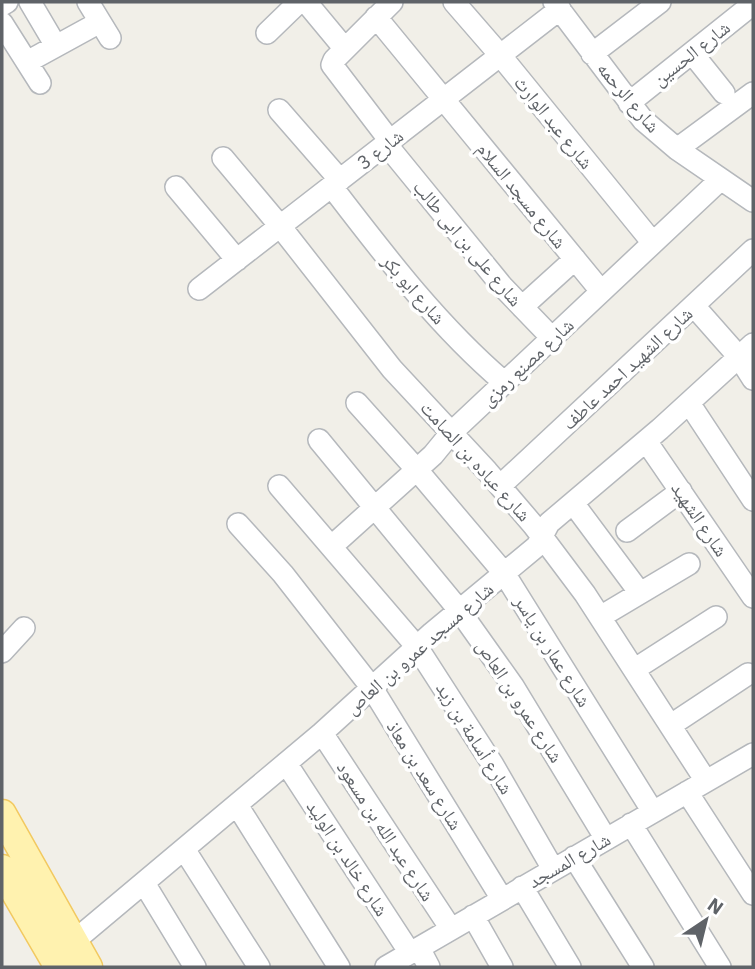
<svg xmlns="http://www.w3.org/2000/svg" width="755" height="969" viewBox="0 0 755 969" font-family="'IBM Plex Sans','Noto Naskh Arabic',sans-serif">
	<rect width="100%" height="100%" fill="#f1efe8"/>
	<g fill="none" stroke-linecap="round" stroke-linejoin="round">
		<g stroke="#b5b8bc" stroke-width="24">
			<path id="minor" d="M 30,2 L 56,46
				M 88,2 L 110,38
				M 306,2 L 345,49
				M 454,2 L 500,55 L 653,243
				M 554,2 L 643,120 L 677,149 L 753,201
				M 2,5 L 7,2
				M 376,17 L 601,291
				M 2,23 L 40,83
				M 267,33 L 299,2
				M 692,53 L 724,93
				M 592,54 L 660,2
				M 27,62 L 100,22
				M 629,103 L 753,4
				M 279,110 L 340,180
				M 390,141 L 332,65 L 334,60 L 392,2
				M 386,144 L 502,286 L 553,339
				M 677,149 L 753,93
				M 223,158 L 280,226 L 392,369 L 487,471 L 534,526 L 585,594 L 706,781
				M 176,187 L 237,260
				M 332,187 C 385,256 438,326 505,383
				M 199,289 L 560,9
				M 694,306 L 739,357 L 753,379
				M 522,307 L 575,259
				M 357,403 L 417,470 L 504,573 L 653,812
				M 689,403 L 753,500
				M 319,440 L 459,610 L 513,686 L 606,839
				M 646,441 L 753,597
				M 279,486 L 417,647 L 493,765 L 553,869
				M 500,486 L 753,250
				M 573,503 L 640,593
				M 238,524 L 283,574 L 372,688 L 502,899
				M 627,531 L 681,491
				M 332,546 L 433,455 L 451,433 L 721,179
				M 600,617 L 689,564
				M 2,652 L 24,628
				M 635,669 L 716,617
				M 671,725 L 748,674
				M 322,733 L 451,929
				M 286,763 L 410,953
				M 687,792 L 753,894
				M 237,805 L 339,967
				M 631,824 L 720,967
				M 184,849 L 259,967
				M 574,857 L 643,967
				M 144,883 L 195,967
				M 522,887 L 570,967
				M 473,916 L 502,967
				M 73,942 L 322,733 L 432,633 L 537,546 L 549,523 L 660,429 L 753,344
				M 419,948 L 429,967
				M 386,967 L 753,754"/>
		</g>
		<g stroke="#f2c960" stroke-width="31">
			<path id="major" d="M 2,814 L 88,967
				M 2,869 L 59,967"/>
		</g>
		<use href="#minor" stroke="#fff" stroke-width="21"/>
		<use href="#major" stroke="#fff2af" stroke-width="28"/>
	</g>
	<g text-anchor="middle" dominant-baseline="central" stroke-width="7" stroke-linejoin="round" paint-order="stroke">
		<g font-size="19" fill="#5f6368" stroke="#fff">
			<text transform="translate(691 53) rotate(-38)">شارع الحسين</text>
			<text transform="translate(629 97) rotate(50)">شارع الرحمه</text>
			<text transform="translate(554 122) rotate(51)">شارع عبد الوارث</text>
			<text transform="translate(380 149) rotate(-38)">شارع 3</text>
			<text transform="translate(522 195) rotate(51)">شارع مسجد السلام</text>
			<text transform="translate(468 243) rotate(50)">شارع على بن ابى طالب</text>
			<text transform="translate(414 289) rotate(49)">شارع ابو بكر</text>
			<text transform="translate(527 362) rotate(-43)">شارع مصنع رمزى</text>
			<text transform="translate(627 368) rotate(-43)">شارع الشهيد احمد عاطف</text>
			<text transform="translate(476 461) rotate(48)">شارع عباده بن الصامت</text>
			<text transform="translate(700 519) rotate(56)">شارع الشهيد</text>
			<text transform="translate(419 648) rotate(-41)">شارع مسجد عمرو بن العاص</text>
			<text transform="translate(553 651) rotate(58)">شارع عمار بن ياسر</text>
			<text transform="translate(520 701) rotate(57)">شارع عمرو بن العاص</text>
			<text transform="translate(475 738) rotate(58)">شارع أسامة بن زيد</text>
			<text transform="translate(425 775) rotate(58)">شارع سعد بن معاذ</text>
			<text transform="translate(386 831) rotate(57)">شارع عبد الله بن مسعود</text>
			<text transform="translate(348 858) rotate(57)">شارع خالد بن الوليد</text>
			<text transform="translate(569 860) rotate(-30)">شارع المسجد</text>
		</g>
	</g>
	<rect width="755" height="969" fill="none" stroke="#5f6368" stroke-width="7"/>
	<g transform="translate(706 920) rotate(35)" stroke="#ffffff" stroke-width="5" paint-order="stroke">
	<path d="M0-5L12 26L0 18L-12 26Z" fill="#5f6368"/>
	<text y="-10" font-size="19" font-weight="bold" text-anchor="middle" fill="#5f6368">N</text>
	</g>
</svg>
